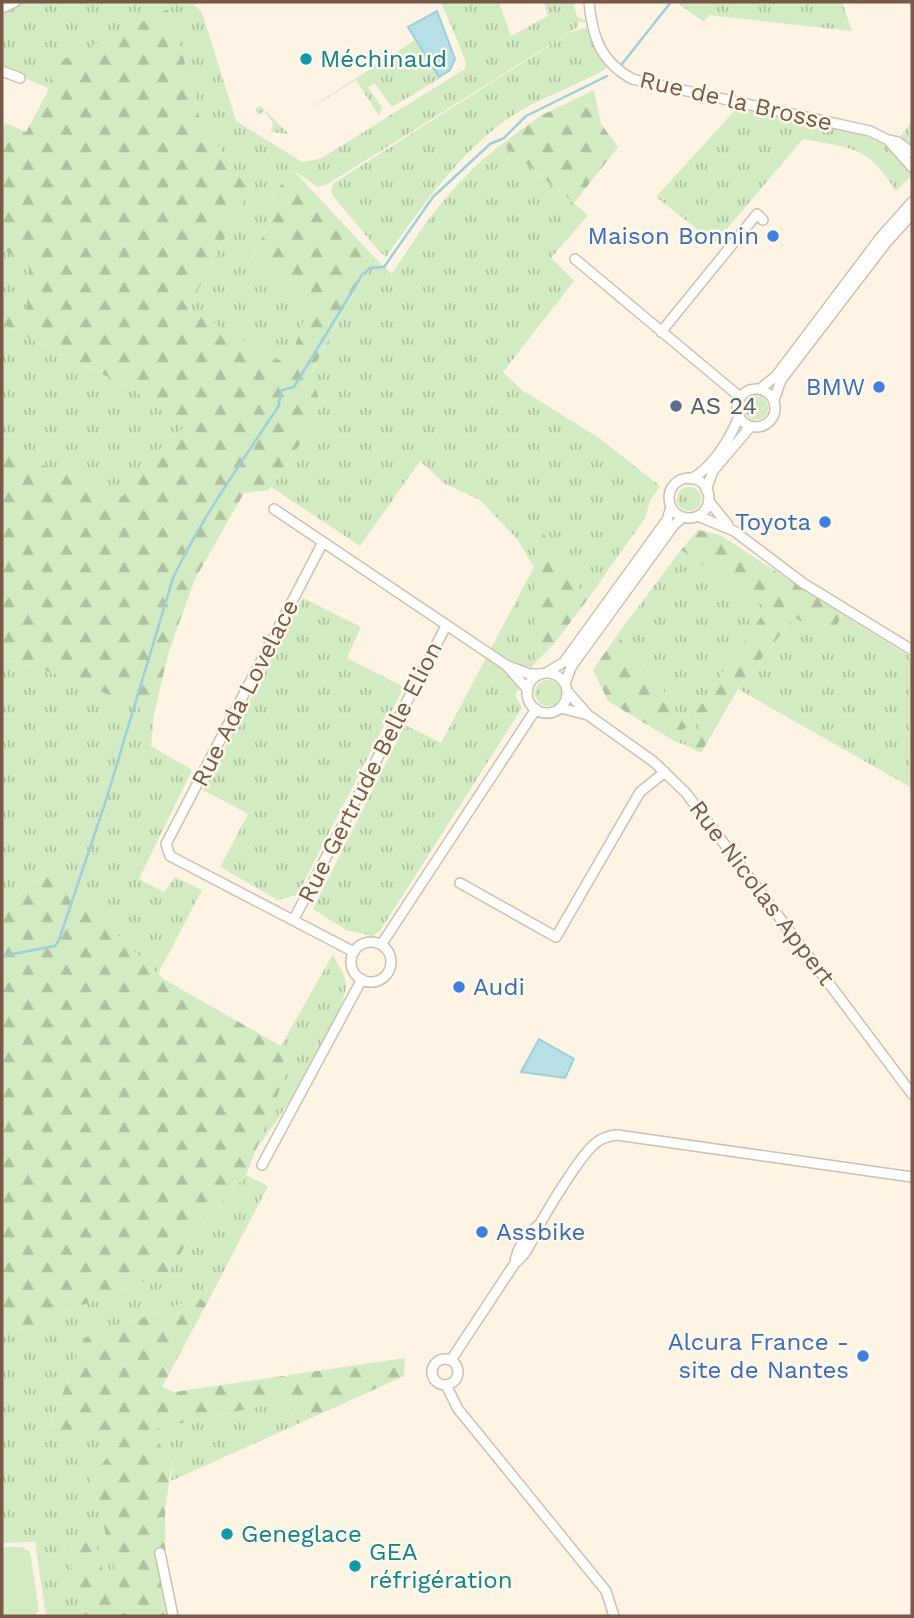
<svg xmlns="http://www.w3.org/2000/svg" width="914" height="1618" viewBox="0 0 914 1618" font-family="'Work Sans',sans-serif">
	<defs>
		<pattern id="grass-tufts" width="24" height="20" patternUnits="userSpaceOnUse" patternTransform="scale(1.75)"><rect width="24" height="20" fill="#d2ebc2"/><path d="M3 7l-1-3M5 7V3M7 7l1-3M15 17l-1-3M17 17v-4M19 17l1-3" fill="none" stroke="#afc1a0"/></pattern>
		<pattern id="forest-firs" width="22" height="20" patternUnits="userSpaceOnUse" patternTransform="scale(1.75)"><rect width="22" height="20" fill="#d2ebc2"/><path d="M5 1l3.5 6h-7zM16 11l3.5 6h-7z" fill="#afc1a0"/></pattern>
	</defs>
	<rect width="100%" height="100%" fill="#fdf4e4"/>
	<path fill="url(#grass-tufts)" d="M 23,2 L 199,2 L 194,5 L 202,12 L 236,121 L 302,162 L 320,159 L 465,69 L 466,62 L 441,2 L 499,2 L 511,36 L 548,16 L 544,2 L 573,2 L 577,17 L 588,21 L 578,22 L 578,27 L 328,184 L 318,187 L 293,170 L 274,194 L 276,209 L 252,257 L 308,309 L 288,366 L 188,309 L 249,191 L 200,119 L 170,9 L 54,64 L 48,88 L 2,68 L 2,12 Z
		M 676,2 L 842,2 L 852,31 L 709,15 L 704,22 Z
		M 589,27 L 597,51 L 609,67 C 578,86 542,96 512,116 C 460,151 422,207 386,257 L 379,251 L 333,196 L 331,191 L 334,183 L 571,32 Z
		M 415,40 L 439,79 L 392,107 L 374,83 L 368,87 L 382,108 L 379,116 L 356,80 L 307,110 Z
		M 260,106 L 289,134 L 271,132 L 273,124 L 265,111 L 258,115 L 255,109 Z
		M 737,108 L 861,133 L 891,149 L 912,121 L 912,175 L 896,191 C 867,145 854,149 803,139 L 715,243 L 656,197 Z
		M 502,144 L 588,215 L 551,258 L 574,281 L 503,372 L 522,390 L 599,438 L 660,486 L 650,501 L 645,518 L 587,600 L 538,526 L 534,567 L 534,664 L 515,695 L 522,708 L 380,931 L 373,936 L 346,930 L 313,909 L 405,725 L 441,743 L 534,567 L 517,539 L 480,500 L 445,484 L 420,461 L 360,546 L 271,487 L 313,425 L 319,400 L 311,374 L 373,256 L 392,274 C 426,221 452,183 502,144 Z
		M 2,249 L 29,266 L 26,321 L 2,307 Z
		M 2,324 L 134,390 L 185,426 L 124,496 L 2,449 Z
		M744 408a12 12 0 1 1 24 0a12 12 0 1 1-24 0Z
		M677 499a12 12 0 1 1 24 0a12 12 0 1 1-24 0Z
		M 681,550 L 767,608 L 694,715 L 699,729 L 685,745 L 674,741 L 685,727 L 659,683 L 617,635 Z
		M 303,598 L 361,627 L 347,658 L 404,687 L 297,895 L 278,900 L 220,867 L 248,814 L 203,790 Z
		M 842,614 L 912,658 L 912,788 L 738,689 L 795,616 L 831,639 Z
		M 2,658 L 66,677 L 154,714 L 151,746 L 192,770 L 139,879 L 164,892 L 175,877 L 202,890 L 158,974 L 51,874 L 27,886 L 2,914 Z
		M535 693a13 13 0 1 1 26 0a13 13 0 1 1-26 0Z
		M 333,954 C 336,962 346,976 346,984 C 346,1016 279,1122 256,1149 L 285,1076 L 281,1046 Z
		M 246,1175 L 268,1186 L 207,1303 L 198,1298 L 84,1338 L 49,1428 L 117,1445 L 91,1479 L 122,1593 L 108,1591 L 91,1531 L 63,1542 L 85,1616 L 46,1616 L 35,1542 L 2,1543 L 2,1336 L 168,1272 L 194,1233 Z
		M 284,1401 L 298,1424 L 171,1481 L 172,1462 L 149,1430 Z"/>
	<path fill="url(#forest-firs)" d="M 170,8 L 200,119 L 249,191 L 188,309 L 288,365 L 308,309 L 252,258 L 276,209 L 274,194 L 293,170 L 373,256 L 311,373 L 319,400 L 313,425 L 269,490 L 244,493 L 195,579 L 169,651 L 154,714 L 66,677 L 2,658 L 2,449 L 123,496 L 184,426 L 134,390 L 2,324 L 2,307 L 26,320 L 29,266 L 2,249 L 2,131 L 5,123 L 26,132 L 47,93 L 54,64 Z
		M 594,90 L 601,124 L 618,147 L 574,203 L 502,144 L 540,116 Z
		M 538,525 L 587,600 L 554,644 L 534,664 L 534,567 Z
		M 698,530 L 720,535 L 842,614 L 831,639 L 794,617 L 738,689 L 701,753 L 685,745 L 699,729 L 694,715 L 767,608 L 681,550 Z
		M 617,635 L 659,683 L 686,727 L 674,741 L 608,701 L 593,670 Z
		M 51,874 L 165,980 L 281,1046 L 285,1076 L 246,1175 L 194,1233 L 168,1272 L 2,1336 L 2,914 L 27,886 Z
		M 198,1298 L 207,1303 L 162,1387 L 174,1392 L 405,1358 L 404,1376 L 298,1424 L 284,1401 L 150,1430 L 172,1462 L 165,1509 L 166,1616 L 85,1616 L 63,1542 L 92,1530 L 108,1590 L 121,1593 L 91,1478 L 117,1445 L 49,1429 L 84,1338 Z"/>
	<path fill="#d2ebc2" d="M 2,1547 L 22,1547 L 30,1552 L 39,1610 L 34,1616 L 2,1616 Z"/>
	<path fill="#b7dfe8" stroke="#9dcfda" stroke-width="2" d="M 437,11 L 455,59 L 450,70 L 439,77 L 408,27 Z
		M 539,1039 L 574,1059 L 565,1078 L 521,1072 Z"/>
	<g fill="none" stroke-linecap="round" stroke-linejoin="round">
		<path stroke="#9dcfda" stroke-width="2.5" d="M 622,64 L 671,2
			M 2,956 L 55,946 L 59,940 L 107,797 L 173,578 C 202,517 241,463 278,407 L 282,390 L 294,387 L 362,275 L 370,268 L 384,267 L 433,197 L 490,144 L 504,138 L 526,116 L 607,76"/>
		<g stroke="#d1beac" stroke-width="12">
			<path id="minor" d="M 589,2 C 592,36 600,61 632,79 L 870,131 L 888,140 L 912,167
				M 2,8 L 15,2
				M 2,71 L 20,78
				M 888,140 L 898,142 L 912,153
				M 575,259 L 740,397
				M 661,332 L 757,214 L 763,220
				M737 408a19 19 0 1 1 38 0a19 19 0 1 1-38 0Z
				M 760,389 L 776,376 L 880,238 L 912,202
				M 774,400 L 781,380 L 886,243 L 912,214
				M669 498a20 20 0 1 1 40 0a20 20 0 1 1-40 0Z
				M 691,479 C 713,467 730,439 739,416
				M 706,490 L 713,471 L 751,426
				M 708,500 L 728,525
				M 274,509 L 506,665 L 529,674 L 540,674
				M 698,516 L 734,531 L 803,583 L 912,650
				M 323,542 L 166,844 L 170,856 L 354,952
				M 507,666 L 528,690
				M 546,673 L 564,662 L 667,520 L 671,507
				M527 693a20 20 0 1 1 40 0a20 20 0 1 1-40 0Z
				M 565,684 L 571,667 L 674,525 L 683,517
				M 560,708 L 588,715 L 567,691
				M 588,715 L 654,762 L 686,793 L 912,1094
				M 460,883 L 556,937 L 640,792 L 665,772
				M 294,919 L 446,626
				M351 962a20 20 0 1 1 40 0a20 20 0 1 1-40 0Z
				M 381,945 L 536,709
				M 262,1165 L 362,979
				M 515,1263 C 516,1248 528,1233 540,1224
				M432 1372a13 13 0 1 1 26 0a13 13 0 1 1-26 0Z
				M 451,1360 L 515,1263 C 529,1253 533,1236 541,1222 C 550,1206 583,1151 597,1142 C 603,1137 610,1136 617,1135 L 912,1177
				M 446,1385 L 458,1409 L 606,1591 L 614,1616
				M 160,1553 L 173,1616"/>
		</g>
		<use href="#minor" stroke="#fff" stroke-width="9"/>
	</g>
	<g fill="#0f9aa8" stroke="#fff8eb" stroke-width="2.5">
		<circle cx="306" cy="59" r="7"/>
		<circle cx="227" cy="1534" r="7"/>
		<circle cx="355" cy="1566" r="7"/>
	</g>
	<g fill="#3f7fe0" stroke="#fff8eb" stroke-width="2.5">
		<circle cx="773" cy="236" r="7"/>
		<circle cx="879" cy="387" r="7"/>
		<circle cx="825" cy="522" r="7"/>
		<circle cx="459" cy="987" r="7"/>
		<circle cx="482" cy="1232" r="7"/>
		<circle cx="863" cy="1356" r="7"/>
	</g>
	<circle fill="#5c6f8a" stroke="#fff8eb" stroke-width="2.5" cx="676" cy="406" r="7"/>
	<g text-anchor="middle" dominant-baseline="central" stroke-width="5" stroke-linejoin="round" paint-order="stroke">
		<g font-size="24" fill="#0d838f" stroke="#fff8eb" text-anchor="start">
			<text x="320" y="59">Méchinaud</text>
			<text x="241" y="1534">Geneglace</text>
			<text x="369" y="1552">GEA<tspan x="369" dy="28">réfrigération</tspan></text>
		</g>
		<g font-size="24" fill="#775a48" stroke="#fff8eb">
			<text transform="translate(736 101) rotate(13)">Rue de la Brosse</text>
			<text transform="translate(245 693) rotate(-63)">Rue Ada Lovelace</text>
			<text transform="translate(370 772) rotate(-63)">Rue Gertrude Belle Elion</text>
			<text transform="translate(762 893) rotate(53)">Rue Nicolas Appert</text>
		</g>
		<g font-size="24" fill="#366cbe" stroke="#fff8eb" text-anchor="end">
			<text x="759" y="236">Maison Bonnin</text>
			<text x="865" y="387">BMW</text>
			<text x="811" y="522">Toyota</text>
			<text x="473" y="987" text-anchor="start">Audi</text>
			<text x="496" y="1232" text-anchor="start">Assbike</text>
			<text x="849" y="1342">Alcura France -<tspan x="849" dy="28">site de Nantes</tspan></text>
		</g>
		<g font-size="24" fill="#4e5e75" stroke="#fff8eb" text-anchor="start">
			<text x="690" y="406">AS 24</text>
		</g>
	</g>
	<rect width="914" height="1618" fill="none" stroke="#775a48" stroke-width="7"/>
</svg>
